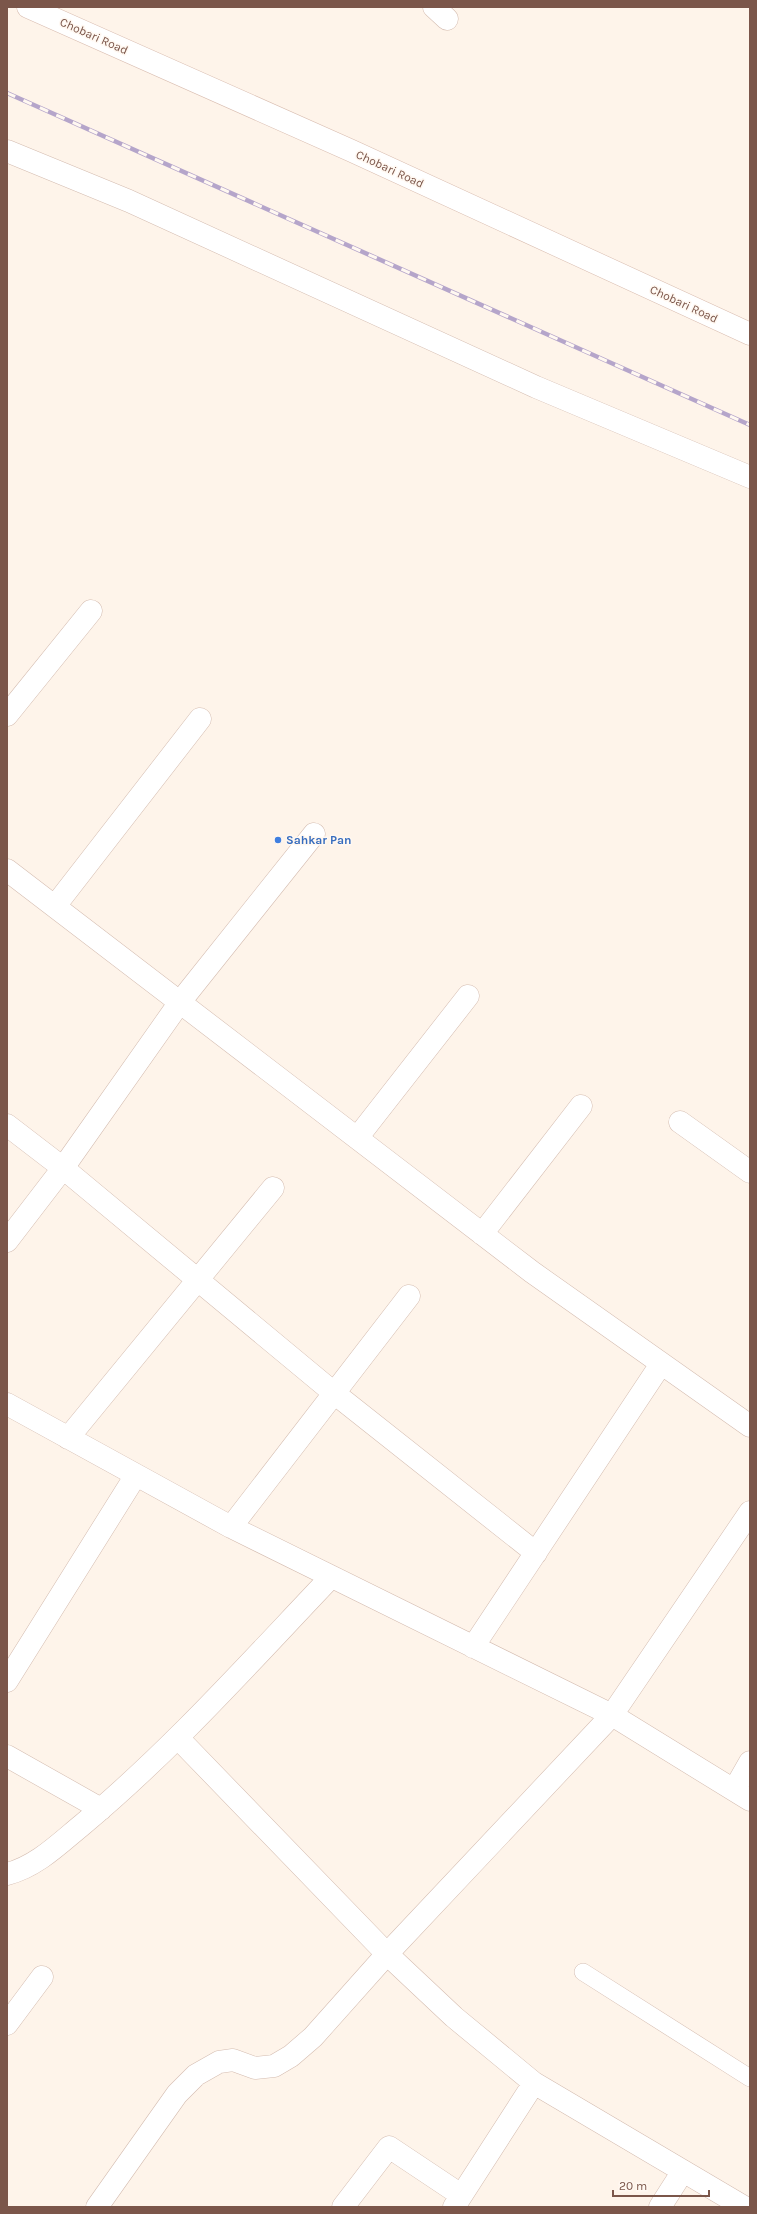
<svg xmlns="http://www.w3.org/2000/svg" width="757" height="2214" viewBox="0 0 757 2214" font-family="Karla,sans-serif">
	<rect width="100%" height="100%" fill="#fef4ea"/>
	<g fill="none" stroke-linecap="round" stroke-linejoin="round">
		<g stroke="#d4bcb0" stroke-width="18">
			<path id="lane" d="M 583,1972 L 750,2078"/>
		</g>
		<g stroke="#d4bcb0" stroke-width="23">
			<path id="street" d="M 434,7 L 447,19
				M 7,151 L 129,201 L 536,387 L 750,477
				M 7,715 L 91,611
				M 7,870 L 532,1272 L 750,1426
				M 55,906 L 200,719
				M 680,1122 L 750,1172
				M 7,1125 L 63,1168 L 334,1393 L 536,1553
				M 357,1138 L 468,996
				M 482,1234 L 581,1106
				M 7,1241 L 63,1168 L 180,1002 L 314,834
				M 7,1404 L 231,1527 L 612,1715 L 750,1800
				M 68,1438 L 273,1188
				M 231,1527 L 409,1296
				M 473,1647 L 661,1364
				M 7,1681 L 136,1475
				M 178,1738 L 387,1954 L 454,2017 L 534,2083 L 744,2207
				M 7,1756 L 101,1809
				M 734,1790 L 750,1762
				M 7,1874 C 36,1867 60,1843 82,1825 C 172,1750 251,1661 331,1577
				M 7,2024 L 42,1977
				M 97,2207 L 177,2094 L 196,2075 L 219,2062 L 233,2060 L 255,2068 L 274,2066 L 291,2056 L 313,2037 L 387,1954 L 612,1715 L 750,1512
				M 343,2207 L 389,2147 L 461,2195
				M 454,2207 L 534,2083
				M 660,2207 L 683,2171"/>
		</g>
		<g stroke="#d9bdb0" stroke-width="23">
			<path id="secondary" d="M 28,7 L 352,151 L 750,334"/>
		</g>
		<use href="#lane" stroke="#fff" stroke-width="17"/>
		<use href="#street" stroke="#fff" stroke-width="22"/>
		<use href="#secondary" stroke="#fff" stroke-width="22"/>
		<g stroke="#b5a5ca" stroke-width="4.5">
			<path id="rail" d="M 7,93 L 750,425"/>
		</g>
		<use href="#rail" stroke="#fff8f1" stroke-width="3" stroke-dasharray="9" stroke-linecap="butt"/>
	</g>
	<circle fill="#3f7fe0" stroke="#fff8f1" stroke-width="1.5" cx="278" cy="840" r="4"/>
	<g text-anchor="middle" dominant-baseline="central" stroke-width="3" stroke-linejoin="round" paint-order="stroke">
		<g font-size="12" fill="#7b564a" stroke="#fff8f1">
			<text transform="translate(94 36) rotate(24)">Chobari Road</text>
			<text transform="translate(390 169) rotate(25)">Chobari Road</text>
			<text transform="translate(684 304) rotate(25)">Chobari Road</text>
		</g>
		<g font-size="12" font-weight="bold" fill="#366cbe" stroke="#fff8f1" text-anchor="start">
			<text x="286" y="840">Sahkar Pan</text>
		</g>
	</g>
	<rect width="757" height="2214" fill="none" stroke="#7b564a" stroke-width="16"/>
	<path d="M613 2190v6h96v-6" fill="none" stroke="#7b564a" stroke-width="2"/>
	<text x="619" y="2190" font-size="12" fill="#7b564a" stroke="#fff8f1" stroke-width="3" paint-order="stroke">20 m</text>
</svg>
